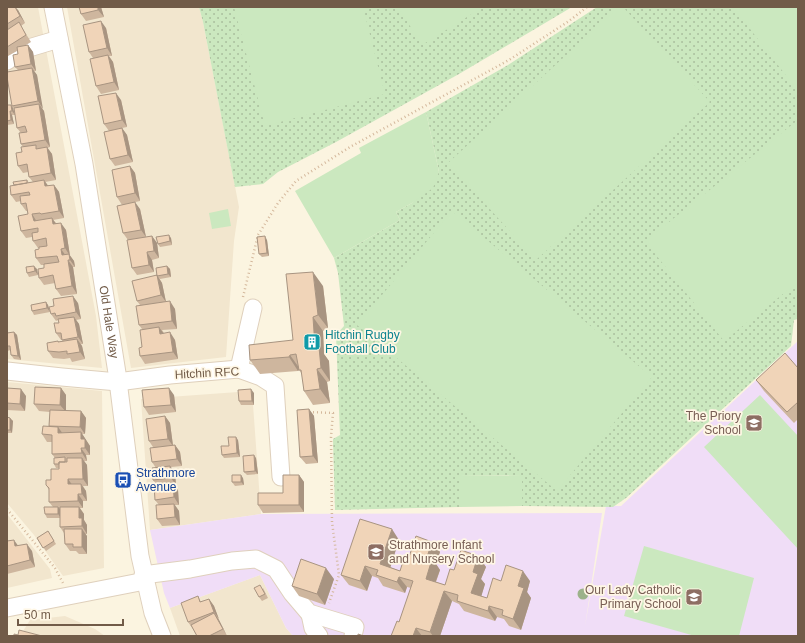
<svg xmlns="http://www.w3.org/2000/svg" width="805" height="643" viewBox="0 0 805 643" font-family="Arial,sans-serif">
	<defs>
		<pattern id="grass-dots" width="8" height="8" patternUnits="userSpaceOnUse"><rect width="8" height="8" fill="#cbe8bf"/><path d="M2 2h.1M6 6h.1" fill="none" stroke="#a9bf9d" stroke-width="1.8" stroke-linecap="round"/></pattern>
	</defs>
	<rect width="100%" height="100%" fill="#fbf4e0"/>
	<path fill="#f2e6ce" d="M 7,7 L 38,7 L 96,316 L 102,368 L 7,359 Z
		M 67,7 L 199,7 L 203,22 L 239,207 L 234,241 L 226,357 L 131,368 Z
		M 7,382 L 102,391 L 104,568 L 63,576 L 34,535 L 7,503 Z
		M 252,391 L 261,514 L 150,530 L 141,399 Z
		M 7,514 L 50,569 L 52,578 L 7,588 Z
		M 260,575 L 286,628 L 293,636 L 180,636 L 170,608 Z
		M 65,616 L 95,629 L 105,636 L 20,636 L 30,620 Z"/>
	<path fill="#f0ddf7" d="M 798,341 L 798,636 L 293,636 L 286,628 L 260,575 L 170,608 L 164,593 L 150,530 L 261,514 L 602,513 L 585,626 L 606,506 L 621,506 Z"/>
	<path fill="url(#grass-dots)" d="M 199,7 L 572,7 L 459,74 L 336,142 L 278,172 L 263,184 L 235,187 L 203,22 Z
		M 597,7 L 798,7 L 798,319 L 794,320 L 791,346 L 626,498 L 613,507 L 522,506 L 522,475 L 459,476 L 459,507 L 335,510 L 333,439 L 340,435 L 336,335 L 344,326 L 338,273 L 334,258 L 400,220 L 396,212 L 412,203 L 439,172 L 426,112 L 508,65 Z"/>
	<path fill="#cbe8bf" d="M 234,7 L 363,7 L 385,94 L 265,126 Z
		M 398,7 L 483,7 L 422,45 Z
		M 619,7 L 623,7 L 710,102 L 536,260 L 448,163 Z
		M 733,7 L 798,7 L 798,91 Z
		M 426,112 L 439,172 L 433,188 L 412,203 L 396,212 L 400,220 L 334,258 L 295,191 L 361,153 L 359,148 Z
		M 798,120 L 798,282 L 724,341 L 645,241 Z
		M 228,209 L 231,226 L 212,229 L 209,213 Z
		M 452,211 L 652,377 L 557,491 L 357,325 Z
		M 760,395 L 798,436 L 798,549 L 704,447 Z
		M 522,475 L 522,506 L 459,507 L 459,476 Z
		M 644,546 L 754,578 L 739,636 L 695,636 L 624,616 Z"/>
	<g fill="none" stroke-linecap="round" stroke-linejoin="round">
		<g stroke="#dfd0bc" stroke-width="19">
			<g id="minor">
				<path id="s1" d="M 53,7 L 84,164 L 117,373 L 140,556 L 153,613 L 162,636"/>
				<path d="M 7,61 L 22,50 L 59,39"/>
				<path d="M 239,369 L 253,308"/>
				<path d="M 7,371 L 62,377 L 118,382 L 170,375 L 239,369 L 261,377 L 275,386 L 281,477"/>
				<path d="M 143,575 L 190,569 L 232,561 L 256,559 L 276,569 L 292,593 L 309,613 L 355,627 L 353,636"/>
				<path d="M 7,608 L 145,581"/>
				<path d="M 310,614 L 313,628 L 319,636"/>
			</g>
		</g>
		<path stroke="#d4b89c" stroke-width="2.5" stroke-dasharray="1 3" stroke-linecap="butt" d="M 243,297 L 258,235 L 278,203 L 296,181 L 350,147 L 509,60 L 569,21 L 587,7
			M 309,412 L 333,413 L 331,437 L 332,522 L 339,575 L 329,603
			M 7,509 L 55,568 L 63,583"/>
		<use href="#minor" stroke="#fff" stroke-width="17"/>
	</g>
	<circle fill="#9cb28a" cx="583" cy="594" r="5.5"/>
	<path fill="#ceb69e" d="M 7,7 L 15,7 L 18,10 L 25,23 L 21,26 L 31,42 L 26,45 L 28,45 L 33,52 L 36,71 L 34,71 L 37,75 L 42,109 L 44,111 L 50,147 L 47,148 L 52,154 L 56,180 L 45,182 L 48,186 L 54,185 L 59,192 L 64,218 L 53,220 L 56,223 L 66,230 L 70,256 L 74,261 L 75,267 L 73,267 L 77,294 L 61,296 L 56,289 L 55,283 L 44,285 L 39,278 L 44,268 L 44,265 L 41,265 L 36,258 L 39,249 L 39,248 L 38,248 L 33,241 L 32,237 L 26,238 L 21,231 L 28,214 L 27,211 L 26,211 L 21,204 L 21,201 L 16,202 L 11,195 L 14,185 L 27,180 L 29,183 L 33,182 L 29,177 L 28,172 L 23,173 L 18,166 L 23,147 L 21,144 L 21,133 L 17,128 L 14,109 L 12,106 L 18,70 L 15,67 L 18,54 L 17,51 L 8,56 L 7,55 Z
		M 79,7 L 101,7 L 104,17 L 86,21 L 81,14 Z
		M 106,28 L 112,56 L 109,56 L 113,62 L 119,90 L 101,94 L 96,86 L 93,58 L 89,52 Z
		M 121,100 L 127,127 L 122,128 L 127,135 L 133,162 L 115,166 L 110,159 L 109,131 L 104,124 Z
		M 7,105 L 11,105 L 13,108 L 15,115 L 12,115 L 14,124 L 7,125 Z
		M 130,166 L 135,173 L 140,201 L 122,205 L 117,197 Z
		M 140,209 L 146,237 L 152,236 L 157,243 L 159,258 L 152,260 L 154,272 L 137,275 L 132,268 L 128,240 L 123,233 Z
		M 171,238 L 172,245 L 160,247 L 158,244 Z
		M 267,240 L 269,256 L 262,257 L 259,254 Z
		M 167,266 L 170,269 L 171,277 L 160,279 L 157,276 Z
		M 37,269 L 38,275 L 29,277 L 27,273 Z
		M 157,275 L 162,283 L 166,302 L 175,309 L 177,329 L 162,330 L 164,333 L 175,340 L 178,359 L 145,364 L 140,356 L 142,347 L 142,329 L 139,325 L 140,305 L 137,301 Z
		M 323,286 L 328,328 L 323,331 L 324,354 L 329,361 L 330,381 L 327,382 L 330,403 L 313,405 L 304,391 L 302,374 L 299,370 L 298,371 L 260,374 L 250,360 L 293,340 Z
		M 46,302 L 48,305 L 50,312 L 34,315 L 32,311 Z
		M 78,303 L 81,319 L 76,320 L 79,324 L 83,344 L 81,344 L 82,346 L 85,359 L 72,362 L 70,358 L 64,359 L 53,358 L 48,351 L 58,341 L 59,342 L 63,341 L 62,340 L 61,340 L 56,333 L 59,323 L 58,320 L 56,321 L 51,314 Z
		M 14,332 L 17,335 L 21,360 L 14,359 L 11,355 L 11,350 L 7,351 L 7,333 Z
		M 798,368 L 798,419 L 794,423 L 764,391 L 756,380 Z
		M 7,388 L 26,396 L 25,411 L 7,410 Z
		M 61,388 L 66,395 L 66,411 L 81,411 L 86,418 L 85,434 L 82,434 L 90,446 L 90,455 L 86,455 L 87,461 L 84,461 L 87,465 L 88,486 L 83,486 L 86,491 L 87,501 L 83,501 L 83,508 L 80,508 L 84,514 L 84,520 L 87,525 L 87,534 L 85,534 L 87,536 L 87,554 L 79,554 L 76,551 L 70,551 L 65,544 L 64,533 L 60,527 L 60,518 L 47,518 L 45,514 L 53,507 L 49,502 L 49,490 L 46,485 L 59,469 L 59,468 L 56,468 L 54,464 L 55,458 L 52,454 L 52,442 L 47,442 L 42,434 L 50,427 L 49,426 L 50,412 L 39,411 L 34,404 Z
		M 254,393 L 254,405 L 241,405 L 239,401 Z
		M 174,395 L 176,412 L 149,415 L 144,407 Z
		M 309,409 L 314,416 L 318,463 L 306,464 L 300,457 Z
		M 165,416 L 170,423 L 173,445 L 175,445 L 180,452 L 182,466 L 171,467 L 175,473 L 176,485 L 174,485 L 178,490 L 179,505 L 175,505 L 179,511 L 180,525 L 162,526 L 157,519 L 159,505 L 155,500 L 157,485 L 153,480 L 156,468 L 152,462 L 153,447 L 149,441 Z
		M 7,417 L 10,418 L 13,421 L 12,433 L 7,433 Z
		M 238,440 L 240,457 L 224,458 L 222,455 L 229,446 Z
		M 256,458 L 258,474 L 247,475 L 244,472 Z
		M 299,475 L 304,482 L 304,512 L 263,513 L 258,505 L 283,493 Z
		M 243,478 L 244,485 L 235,486 L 232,482 Z
		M 48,531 L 56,544 L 46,551 L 37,538 Z
		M 399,540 L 390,567 L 400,571 L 409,557 L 432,542 L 440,552 L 436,564 L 440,570 L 436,582 L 445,585 L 454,570 L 478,556 L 486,567 L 481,579 L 485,584 L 481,596 L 487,598 L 501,581 L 530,581 L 527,592 L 531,598 L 521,630 L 509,626 L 504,619 L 497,617 L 495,621 L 464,611 L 459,604 L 452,601 L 440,636 L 391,636 L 399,622 L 411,588 L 407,587 L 405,593 L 383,586 L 378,578 L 372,576 L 367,591 L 349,585 L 341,575 Z
		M 7,541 L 32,551 L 35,567 L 7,574 Z
		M 334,579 L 325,605 L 299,596 L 292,586 Z
		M 263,588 L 268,598 L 262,601 L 259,597 Z
		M 198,596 L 201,602 L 209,599 L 214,606 L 219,620 L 227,636 L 197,636 L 193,629 L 188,622 Z"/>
	<path fill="#a89481" d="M 15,7 L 18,10 L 25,23 L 20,16 Z
		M 98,7 L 101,7 L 104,17 L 98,10 Z
		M 101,21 L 106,28 L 112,56 L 107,48 Z
		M 28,45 L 33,52 L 36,71 L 31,64 Z
		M 108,55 L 113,62 L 119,90 L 114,82 Z
		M 32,68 L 37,75 L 43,109 L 38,101 Z
		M 116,93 L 121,100 L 127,127 L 122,120 Z
		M 39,104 L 44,111 L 50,147 L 45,140 Z
		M 11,105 L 13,108 L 15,115 L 12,111 Z
		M 10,111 L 12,115 L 14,124 L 11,120 Z
		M 122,128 L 127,135 L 133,162 L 128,155 Z
		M 47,147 L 52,154 L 56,180 L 51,173 Z
		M 130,166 L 135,173 L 140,201 L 135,193 Z
		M 44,180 L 49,187 L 45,186 Z
		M 54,185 L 59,192 L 64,218 L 59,211 Z
		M 135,202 L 140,209 L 146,237 L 141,230 Z
		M 32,214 L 37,222 L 34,221 Z
		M 52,218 L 57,225 L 53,224 Z
		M 61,223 L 66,230 L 70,256 L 65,248 Z
		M 169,235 L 171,238 L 172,245 L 170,241 Z
		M 152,236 L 157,243 L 159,258 L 154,251 Z
		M 265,236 L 267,240 L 269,256 L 267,253 Z
		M 61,249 L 66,256 L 62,255 Z
		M 147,252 L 152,260 L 154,272 L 149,265 Z
		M 69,254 L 74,261 L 75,267 L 70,260 Z
		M 68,260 L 73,267 L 77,294 L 72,286 Z
		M 34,266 L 37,269 L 38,275 L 35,271 Z
		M 167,266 L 170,269 L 171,277 L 168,274 Z
		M 313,272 L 323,286 L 328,328 L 318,315 Z
		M 157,275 L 162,283 L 166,302 L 161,295 Z
		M 73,296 L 78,303 L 81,319 L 76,312 Z
		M 170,301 L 175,309 L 177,329 L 172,321 Z
		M 46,302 L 48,305 L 50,312 L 47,308 Z
		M 74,317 L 79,324 L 83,344 L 78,337 Z
		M 313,317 L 323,331 L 324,354 L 329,361 L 330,381 L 321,368 L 315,347 Z
		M 159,327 L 164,334 L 160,334 Z
		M 14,332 L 17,335 L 21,360 L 18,356 Z
		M 170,332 L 175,340 L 178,359 L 173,352 Z
		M 77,339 L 82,346 L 85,359 L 80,352 Z
		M 290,355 L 300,369 L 298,371 L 289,357 Z
		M 317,369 L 327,382 L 330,403 L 320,389 Z
		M 61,388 L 66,395 L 66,412 L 60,405 Z
		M 169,388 L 174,395 L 176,412 L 171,405 Z
		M 21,389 L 26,396 L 25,411 L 20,404 Z
		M 251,389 L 254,393 L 254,405 L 252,401 Z
		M 309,409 L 314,416 L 318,463 L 313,456 Z
		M 81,411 L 86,418 L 85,434 L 80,427 Z
		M 165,416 L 170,423 L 173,446 L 168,439 Z
		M 10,418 L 13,421 L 12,433 L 10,430 Z
		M 58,427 L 63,434 L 58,433 Z
		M 81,432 L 90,446 L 90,455 L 85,448 L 81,439 Z
		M 236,437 L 238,440 L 240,457 L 237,453 Z
		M 175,445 L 180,452 L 182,466 L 177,459 Z
		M 81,448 L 86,455 L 87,461 L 82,453 Z
		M 254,455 L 256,458 L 258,474 L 255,471 Z
		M 82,458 L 87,465 L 88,486 L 83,479 Z
		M 170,466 L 175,473 L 176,485 L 171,478 Z
		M 241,475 L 243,478 L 244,485 L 241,482 Z
		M 299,475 L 304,482 L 304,512 L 299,505 Z
		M 68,479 L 73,486 L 68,484 Z
		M 173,483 L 178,490 L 179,505 L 174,497 Z
		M 81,484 L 86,491 L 87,501 L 82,494 Z
		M 78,494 L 83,501 L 83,508 L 78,501 Z
		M 174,504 L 179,511 L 180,525 L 175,517 Z
		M 58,507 L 61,510 L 61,518 L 58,514 Z
		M 79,507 L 84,514 L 84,520 L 87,525 L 87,534 L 82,526 L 79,518 Z
		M 82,529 L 87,536 L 87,554 L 82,547 Z
		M 392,529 L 399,540 L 388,575 L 380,564 Z
		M 14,540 L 19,547 L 15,546 Z
		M 432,542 L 440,552 L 436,564 L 440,570 L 433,589 L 426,579 L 427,557 Z
		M 27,544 L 32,551 L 35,567 L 30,560 Z
		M 478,556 L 486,567 L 481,579 L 485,584 L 479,604 L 471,593 L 473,572 Z
		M 365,566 L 372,576 L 367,591 L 360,581 Z
		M 326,568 L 334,579 L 325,605 L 317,594 Z
		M 523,571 L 530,581 L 527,592 L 531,598 L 521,630 L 513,619 L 518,586 Z
		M 399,577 L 407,587 L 405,593 L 397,582 Z
		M 444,591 L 452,601 L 440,636 L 433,636 L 430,632 Z
		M 209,599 L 214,606 L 219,619 L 214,612 Z
		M 489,606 L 497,617 L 495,621 L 488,611 Z
		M 214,613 L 219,620 L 227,636 L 223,629 Z
		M 416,628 L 422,636 L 413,636 Z"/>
	<path fill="#f0d4b8" stroke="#a89481" d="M 7,7 L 15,7 L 20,16 L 7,24 Z
		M 79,7 L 98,7 L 98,10 L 81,14 Z
		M 101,21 L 107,48 L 89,52 L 83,25 Z
		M 19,22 L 26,35 L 7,47 L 7,30 Z
		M 28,45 L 31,64 L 15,67 L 13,55 L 18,54 L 17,47 Z
		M 108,55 L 114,82 L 96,86 L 90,59 Z
		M 32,68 L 38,101 L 12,106 L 7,77 L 7,72 Z
		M 116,93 L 122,120 L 104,124 L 98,96 Z
		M 39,104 L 45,140 L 21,144 L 19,133 L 27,132 L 25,126 L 17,128 L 14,108 Z
		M 7,105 L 11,105 L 12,111 L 10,111 L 11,120 L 7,121 Z
		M 122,128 L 128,155 L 110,159 L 104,132 Z
		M 36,145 L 36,149 L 47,147 L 51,173 L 29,177 L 27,164 L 18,166 L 16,153 L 22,152 L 21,147 Z
		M 130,166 L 135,193 L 117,197 L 112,170 Z
		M 27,180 L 27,183 L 14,185 L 13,182 Z
		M 44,180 L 45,186 L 54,185 L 59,211 L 41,214 L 40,213 L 32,214 L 34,221 L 52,218 L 53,224 L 61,223 L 65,248 L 61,249 L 62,255 L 69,254 L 70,260 L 68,260 L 72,286 L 56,289 L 53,275 L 39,278 L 38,269 L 44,268 L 44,264 L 59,262 L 57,256 L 36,258 L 35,250 L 39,249 L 39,247 L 47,246 L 46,238 L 33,241 L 32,233 L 38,232 L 38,228 L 21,231 L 18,216 L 28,214 L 26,203 L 21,204 L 20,196 L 30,195 L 29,192 L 11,195 L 10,186 Z
		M 135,202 L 141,230 L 123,233 L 117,206 Z
		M 169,235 L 170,241 L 158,244 L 156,237 Z
		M 152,236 L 154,251 L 147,252 L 149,265 L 132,268 L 127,240 Z
		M 265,236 L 267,253 L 259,254 L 257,237 Z
		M 34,266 L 35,271 L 27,273 L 26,267 Z
		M 167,266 L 168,274 L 157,276 L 156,268 Z
		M 313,272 L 318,315 L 313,317 L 315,347 L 319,347 L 321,368 L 317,369 L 320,389 L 304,391 L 301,370 L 299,370 L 296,354 L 290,355 L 289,357 L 250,360 L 249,345 L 293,340 L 286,274 Z
		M 157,275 L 161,295 L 137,301 L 132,281 Z
		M 73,296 L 76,312 L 56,316 L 55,313 L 51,314 L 49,307 L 54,306 L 53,299 Z
		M 170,301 L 172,321 L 139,325 L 136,306 Z
		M 46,302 L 47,308 L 32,311 L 31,305 Z
		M 74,317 L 78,337 L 62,340 L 61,333 L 56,333 L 54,323 L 59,323 L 58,319 Z
		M 159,327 L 160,334 L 170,332 L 173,352 L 140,356 L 139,348 L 142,347 L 140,330 Z
		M 14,332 L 18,356 L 11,355 L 10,346 L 7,346 L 7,333 Z
		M 77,339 L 80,352 L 67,354 L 67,351 L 59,352 L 48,351 L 47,343 L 58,341 L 58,342 Z
		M 785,353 L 798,368 L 798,402 L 787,412 L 756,380 Z
		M 35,387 L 61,388 L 60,405 L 34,404 Z
		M 7,388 L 21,389 L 20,404 L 7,403 Z
		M 169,388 L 171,405 L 144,407 L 142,390 Z
		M 251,389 L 252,401 L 239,401 L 238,390 Z
		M 309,409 L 313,456 L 300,457 L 297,410 Z
		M 50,410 L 81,411 L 80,427 L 49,426 Z
		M 165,416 L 168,439 L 149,441 L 146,419 Z
		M 7,417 L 10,418 L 10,430 L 7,430 Z
		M 43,426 L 58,427 L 58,433 L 81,432 L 81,439 L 85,439 L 85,448 L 81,448 L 82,453 L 52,454 L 52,435 L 42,434 Z
		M 228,437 L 236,437 L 237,453 L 222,455 L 221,446 L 229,446 Z
		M 175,445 L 177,459 L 152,462 L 150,448 Z
		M 254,455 L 255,471 L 244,472 L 243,456 Z
		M 65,457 L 65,462 L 59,462 L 59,464 L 54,464 L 54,458 Z
		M 67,458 L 82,458 L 83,479 L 68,479 L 68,484 L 81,484 L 82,494 L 78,494 L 78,501 L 49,502 L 49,488 L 46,485 L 46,480 L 51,480 L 51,469 L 59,469 L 59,462 L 67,462 Z
		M 170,466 L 171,478 L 153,480 L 152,468 Z
		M 232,475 L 241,475 L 241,482 L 232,482 Z
		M 283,475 L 299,475 L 299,505 L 258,505 L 258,493 L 283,493 Z
		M 173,483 L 174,497 L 155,500 L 154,485 Z
		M 174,504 L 175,517 L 157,519 L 156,505 Z
		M 44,507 L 58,507 L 58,514 L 45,514 Z
		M 60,507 L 79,507 L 79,518 L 82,518 L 82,526 L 60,527 Z
		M 360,519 L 392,529 L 380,564 L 400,571 L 405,555 L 409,557 L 416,536 L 432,542 L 427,557 L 432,559 L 426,579 L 445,585 L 450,569 L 454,570 L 461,550 L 478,556 L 473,572 L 478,574 L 471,593 L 487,598 L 493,578 L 501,581 L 506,565 L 523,571 L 518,586 L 524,588 L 513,619 L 502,615 L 503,610 L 489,606 L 488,611 L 457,601 L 458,595 L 444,591 L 430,632 L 416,628 L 413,636 L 391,636 L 397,621 L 399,622 L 413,581 L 399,577 L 397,582 L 376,575 L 378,570 L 365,566 L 360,581 L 341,575 Z
		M 64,529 L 82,529 L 82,547 L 73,547 L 73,544 L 65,544 Z
		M 48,531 L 54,541 L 43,548 L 37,538 Z
		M 14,540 L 15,546 L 27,544 L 30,560 L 7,566 L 7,541 Z
		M 301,559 L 326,568 L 317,594 L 292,586 Z
		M 260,585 L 265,594 L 259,597 L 254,588 Z
		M 198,596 L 200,602 L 209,599 L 214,612 L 188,622 L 181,603 Z
		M 214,613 L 223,629 L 209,636 L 197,636 L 191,625 Z
		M 19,630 L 42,636 L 14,636 L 14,634 L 18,635 Z
		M 358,634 L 364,636 L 358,636 Z"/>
	<defs>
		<g id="building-square" transform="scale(0.9)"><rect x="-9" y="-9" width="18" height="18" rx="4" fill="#0f9aa8" stroke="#fff7e5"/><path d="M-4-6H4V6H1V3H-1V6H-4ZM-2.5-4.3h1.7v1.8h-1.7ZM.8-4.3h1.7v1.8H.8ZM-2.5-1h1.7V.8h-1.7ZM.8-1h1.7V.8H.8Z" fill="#fff"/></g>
		<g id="school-square" transform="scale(0.9)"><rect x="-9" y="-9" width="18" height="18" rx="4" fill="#8d6e63" stroke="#fff7e5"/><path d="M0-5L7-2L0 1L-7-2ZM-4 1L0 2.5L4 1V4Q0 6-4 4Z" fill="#fff"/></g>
		<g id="bus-square" transform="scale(0.9)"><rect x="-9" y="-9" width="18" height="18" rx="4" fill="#1a4fb4" stroke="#fff7e5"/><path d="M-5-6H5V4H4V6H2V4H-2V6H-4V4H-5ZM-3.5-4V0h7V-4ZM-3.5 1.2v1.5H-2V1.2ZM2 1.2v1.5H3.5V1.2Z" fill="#fff"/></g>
	</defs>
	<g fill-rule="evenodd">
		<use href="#building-square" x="312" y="342"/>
		<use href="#school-square" x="754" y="423"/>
		<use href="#bus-square" x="123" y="480"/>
		<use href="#school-square" x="376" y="552"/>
		<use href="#school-square" x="694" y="597"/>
	</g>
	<g text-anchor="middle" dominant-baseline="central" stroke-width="3.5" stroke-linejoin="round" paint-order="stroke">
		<g font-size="12" fill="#715b48" stroke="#fff7e5">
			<text stroke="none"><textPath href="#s1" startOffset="320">Old Hale Way</textPath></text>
			<text transform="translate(207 373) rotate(-3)">Hitchin RFC</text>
		</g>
		<g font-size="12" fill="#0d838f" stroke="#fff7e5" text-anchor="start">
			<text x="325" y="335">Hitchin Rugby<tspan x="325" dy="14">Football Club</tspan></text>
		</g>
		<g font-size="12" fill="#785e54" stroke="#fff7e5" text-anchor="end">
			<text x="741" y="416">The Priory<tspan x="741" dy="14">School</tspan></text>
			<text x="389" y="545" text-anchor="start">Strathmore Infant<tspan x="389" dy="14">and Nursery School</tspan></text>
			<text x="681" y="590">Our Lady Catholic<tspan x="681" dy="14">Primary School</tspan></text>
		</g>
		<g font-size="12" fill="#164399" stroke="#fff7e5" text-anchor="start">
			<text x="136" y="473">Strathmore<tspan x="136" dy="14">Avenue</tspan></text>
		</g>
	</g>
	<rect width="805" height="643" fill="none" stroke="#715b48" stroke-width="16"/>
	<path d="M18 619v6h105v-6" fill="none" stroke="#715b48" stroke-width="2"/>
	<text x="24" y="619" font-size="12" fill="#715b48" stroke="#fff7e5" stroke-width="3" paint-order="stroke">50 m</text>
</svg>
